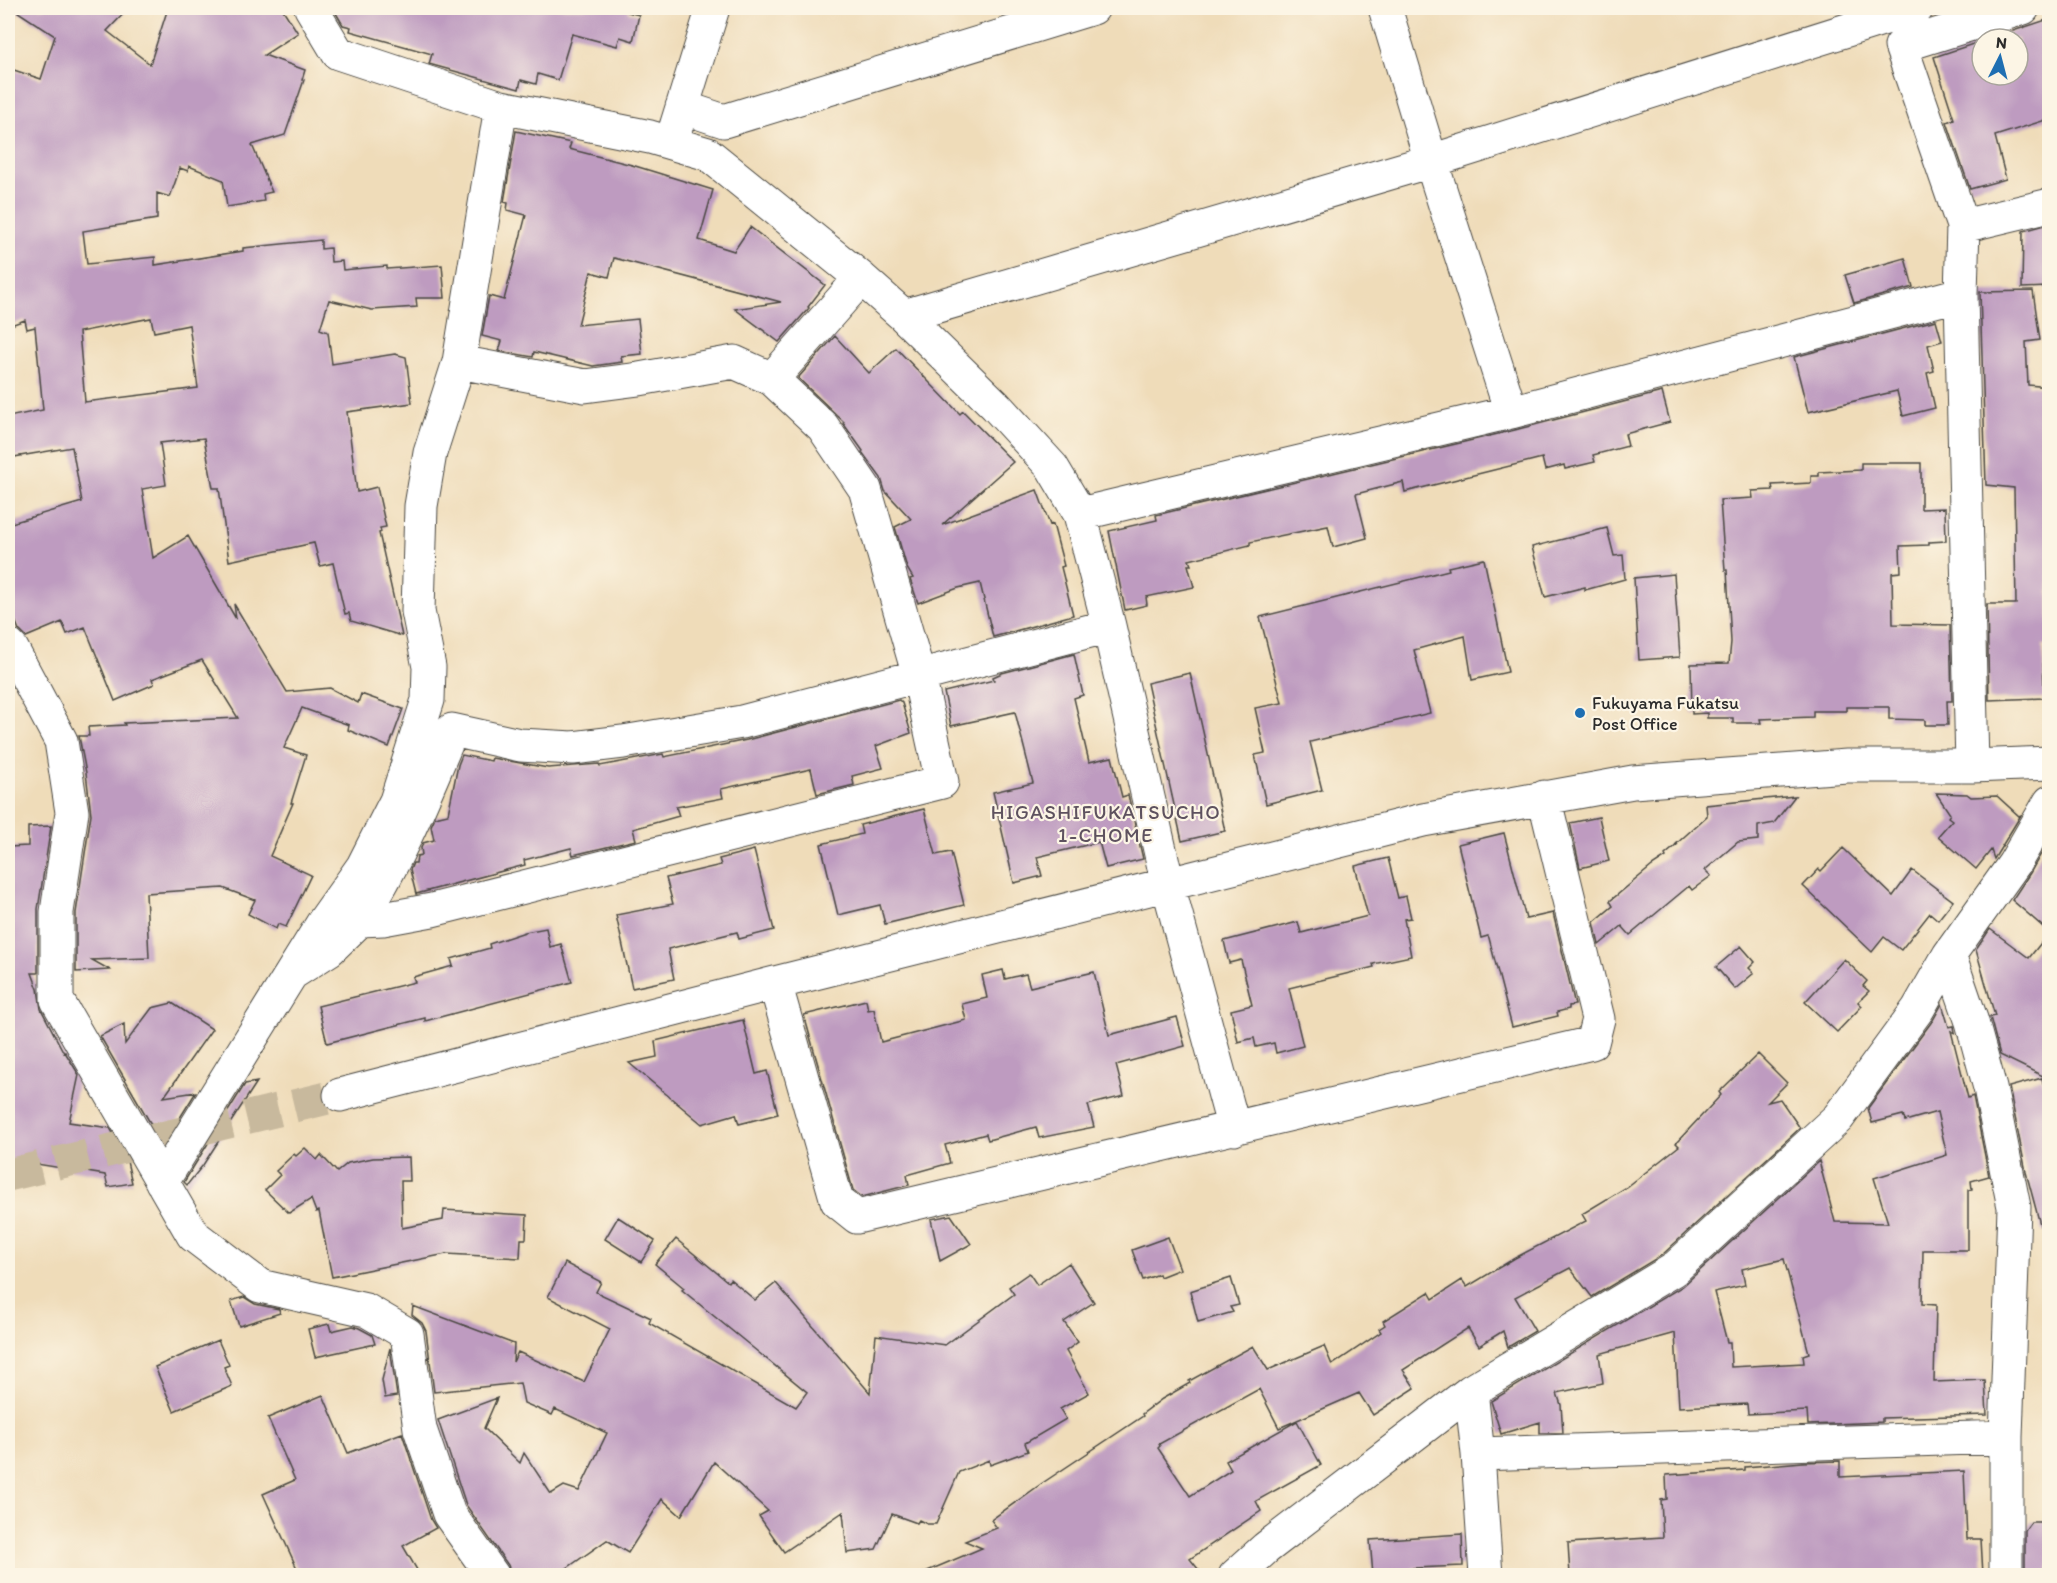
<svg xmlns="http://www.w3.org/2000/svg" width="2057" height="1583" viewBox="0 0 2057 1583" font-family="Itim,sans-serif">
	<rect width="100%" height="100%" fill="#fcf5e5"/>
	<filter id="ink" filterUnits="userSpaceOnUse"><feTurbulence type="fractalNoise" baseFrequency=".0167" numOctaves="2"/><feDisplacementMap in="SourceGraphic" scale="12" xChannelSelector="R" yChannelSelector="G"/><feConvolveMatrix kernelMatrix="1 2 1 2 8 2 1 2 1" color-interpolation-filters="sRGB"/></filter>
	<filter id="wash" filterUnits="userSpaceOnUse"><feTurbulence type="fractalNoise" baseFrequency=".008" numOctaves="4" result="noise"/><feDisplacementMap in="SourceGraphic" scale="24" xChannelSelector="R" yChannelSelector="G"/><feGaussianBlur stdDeviation="1.35" result="paint"/><feColorMatrix in="noise" values="0 0 0 0 0 0 0 0 0 0 0 0 0 0 0 0 0 1.4 0 .05"/><feComposite in="paint" operator="in"/></filter>
	<g filter="url(#wash)">
		<rect width="100%" height="100%" fill="#efdcb9"/>
		<g id="blocks">
			<path fill="#be9bc0" fill-rule="evenodd" d="M 12,8 L 129,8 L 107,31 L 150,64 L 168,8 L 282,8 L 298,33 L 264,55 L 305,70 L 302,80 L 304,80 L 285,135 L 252,145 L 272,192 L 263,194 L 264,201 L 227,207 L 223,180 L 189,166 L 188,171 L 180,168 L 170,197 L 157,193 L 157,219 L 83,231 L 87,264 L 155,257 L 155,265 L 243,251 L 243,248 L 321,240 L 321,249 L 330,248 L 331,262 L 342,261 L 343,270 L 387,266 L 387,269 L 442,265 L 445,298 L 416,298 L 417,307 L 372,310 L 329,300 L 320,329 L 328,332 L 332,364 L 395,354 L 406,357 L 412,403 L 347,412 L 357,492 L 377,487 L 386,527 L 380,528 L 381,532 L 379,533 L 402,636 L 351,621 L 349,613 L 345,614 L 333,563 L 320,566 L 314,543 L 229,561 L 219,488 L 213,488 L 204,438 L 160,443 L 166,485 L 142,489 L 153,558 L 188,536 L 236,619 L 234,604 L 287,692 L 330,688 L 358,703 L 361,694 L 403,709 L 389,747 L 348,730 L 349,725 L 302,708 L 284,748 L 306,755 L 291,803 L 293,803 L 270,856 L 311,875 L 286,927 L 278,924 L 276,929 L 248,914 L 255,900 L 223,888 L 146,893 L 149,958 L 92,960 L 110,970 L 76,972 L 76,913 L 91,814 L 86,773 L 79,736 L 89,736 L 88,727 L 125,725 L 124,723 L 238,718 L 202,660 L 152,679 L 154,684 L 115,701 L 85,627 L 67,634 L 62,622 L 26,637 L 19,630 L 15,620 L 8,623 L 8,524 L 82,502 L 72,447 L 8,458 L 8,417 L 43,410 L 35,327 L 27,329 L 25,320 L 8,326 L 8,68 L 41,79 L 55,36 ZM 151,318 L 154,332 L 189,325 L 198,388 L 85,402 L 79,332 Z
				M 333,8 L 630,8 L 628,12 L 639,15 L 633,41 L 620,37 L 617,46 L 572,34 L 558,80 L 538,74 L 536,84 L 521,80 L 519,89 L 429,64 L 432,54 L 350,31 L 351,27 L 343,25 Z
				M 2049,19 L 2049,119 L 1995,136 L 2006,179 L 1970,189 L 1947,122 L 1954,119 L 1934,57 L 1982,41 L 1982,75 L 2018,75 L 2018,39 L 1989,39 Z
				M 516,131 L 571,143 L 569,149 L 632,165 L 713,190 L 699,240 L 734,251 L 750,227 L 825,285 L 808,307 L 809,308 L 779,342 L 735,309 L 781,302 L 614,258 L 609,277 L 591,272 L 578,325 L 638,319 L 642,354 L 621,356 L 622,362 L 593,366 L 534,352 L 533,357 L 499,351 L 502,341 L 482,336 L 489,296 L 504,300 L 526,215 L 507,210 L 508,203 L 504,202 Z
				M 2049,224 L 2049,284 L 2047,284 L 2047,287 L 2022,288 L 2023,231 Z
				M 1905,258 L 1913,287 L 1854,303 L 1845,275 Z
				M 2033,291 L 2040,340 L 2026,342 L 2028,385 L 2049,387 L 2049,645 L 2043,645 L 2044,698 L 1989,700 L 1987,604 L 2016,604 L 2014,488 L 1986,485 L 1980,292 Z
				M 1936,320 L 1942,341 L 1928,345 L 1934,371 L 1927,373 L 1935,408 L 1903,416 L 1897,391 L 1808,412 L 1794,357 Z
				M 835,336 L 869,373 L 896,348 L 960,414 L 963,411 L 1013,462 L 942,525 L 1037,490 L 1050,525 L 1053,524 L 1064,566 L 1061,567 L 1073,615 L 993,637 L 980,583 L 958,588 L 918,603 L 910,579 L 913,578 L 907,568 L 895,527 L 911,519 L 885,491 L 881,478 L 862,452 L 863,451 L 843,423 L 844,422 L 798,378 Z
				M 1662,392 L 1670,422 L 1625,434 L 1628,446 L 1593,455 L 1595,462 L 1565,469 L 1564,465 L 1545,470 L 1542,458 L 1405,492 L 1403,482 L 1356,494 L 1367,538 L 1333,547 L 1328,526 L 1250,542 L 1250,545 L 1189,560 L 1191,565 L 1188,565 L 1194,587 L 1146,597 L 1147,605 L 1125,610 L 1109,531 L 1157,520 L 1156,515 L 1515,430 Z
				M 1861,463 L 1921,463 L 1921,509 L 1945,508 L 1946,541 L 1929,542 L 1929,545 L 1900,546 L 1901,572 L 1892,573 L 1893,624 L 1950,625 L 1952,701 L 1947,701 L 1948,725 L 1925,725 L 1925,720 L 1889,719 L 1889,707 L 1846,707 L 1846,711 L 1813,711 L 1813,717 L 1760,719 L 1761,723 L 1733,723 L 1733,718 L 1707,718 L 1707,713 L 1692,714 L 1691,664 L 1729,663 L 1731,642 L 1727,570 L 1725,570 L 1720,500 L 1753,498 L 1752,491 L 1773,490 L 1772,485 L 1811,483 L 1811,476 L 1819,476 L 1819,472 L 1861,470 Z
				M 1607,528 L 1614,556 L 1623,555 L 1625,579 L 1585,590 L 1585,587 L 1545,597 L 1532,547 Z
				M 1484,559 L 1508,672 L 1472,680 L 1465,636 L 1414,650 L 1430,713 L 1310,742 L 1322,790 L 1266,804 L 1255,755 L 1265,753 L 1255,708 L 1282,703 L 1260,617 L 1449,570 L 1448,567 Z
				M 1674,574 L 1680,657 L 1639,660 L 1634,578 Z
				M 1074,654 L 1083,695 L 1074,698 L 1089,762 L 1112,757 L 1122,797 L 1128,795 L 1143,859 L 1106,868 L 1099,842 L 1037,857 L 1042,876 L 1014,883 L 993,792 L 1033,783 L 1015,712 L 951,726 L 944,692 L 994,680 L 993,677 L 1002,673 Z
				M 1190,673 L 1225,831 L 1182,841 L 1147,683 Z
				M 899,700 L 902,703 L 911,733 L 876,746 L 883,768 L 852,776 L 854,785 L 817,794 L 811,769 L 721,789 L 723,798 L 676,807 L 679,816 L 633,829 L 636,840 L 573,855 L 571,848 L 524,860 L 525,865 L 416,894 L 410,870 L 413,863 L 416,863 L 417,856 L 422,855 L 421,848 L 423,843 L 434,840 L 431,826 L 435,817 L 448,814 L 458,765 L 462,755 L 491,761 L 492,758 L 548,768 L 599,764 L 600,766 L 663,754 L 664,757 L 747,740 Z
				M 1936,793 L 1967,794 L 1971,797 L 1997,796 L 2019,816 L 2021,815 L 1994,859 L 1991,850 L 1976,869 L 1938,836 L 1952,820 L 1948,817 L 1950,814 Z
				M 1795,796 L 1774,823 L 1758,826 L 1758,840 L 1738,842 L 1705,870 L 1711,876 L 1692,890 L 1689,886 L 1630,935 L 1622,926 L 1599,945 L 1594,922 L 1613,906 L 1610,901 L 1652,866 L 1666,857 L 1665,855 L 1678,844 L 1675,845 L 1707,816 L 1706,805 Z
				M 924,809 L 936,855 L 951,852 L 964,905 L 885,924 L 880,905 L 838,915 L 821,844 L 862,834 L 860,825 Z
				M 1599,817 L 1609,861 L 1580,868 L 1570,823 Z
				M 51,826 L 38,909 L 38,973 L 32,973 L 38,989 L 41,1009 L 64,1053 L 65,1052 L 79,1075 L 69,1122 L 110,1128 L 126,1157 L 132,1183 L 108,1187 L 105,1175 L 37,1164 L 34,1183 L 8,1180 L 8,847 L 28,846 L 28,827 Z
				M 1504,833 L 1526,919 L 1553,913 L 1575,1005 L 1569,1006 L 1569,1009 L 1557,1012 L 1558,1016 L 1512,1027 L 1489,938 L 1488,936 L 1481,938 L 1458,844 Z
				M 2049,840 L 2049,932 L 2012,900 L 2030,873 Z
				M 1843,848 L 1893,896 L 1912,870 L 1953,901 L 1938,920 L 1930,913 L 1901,950 L 1884,937 L 1872,952 L 1803,886 L 1819,869 L 1821,871 Z
				M 754,850 L 774,930 L 739,939 L 737,932 L 668,949 L 674,979 L 632,988 L 616,915 L 673,904 L 666,878 L 721,865 L 719,859 Z
				M 1388,858 L 1398,898 L 1406,896 L 1411,918 L 1404,919 L 1411,956 L 1373,964 L 1374,967 L 1289,988 L 1303,1046 L 1276,1053 L 1274,1043 L 1256,1047 L 1254,1038 L 1238,1042 L 1231,1010 L 1252,1005 L 1241,960 L 1229,963 L 1224,941 L 1298,922 L 1301,933 L 1368,916 L 1355,866 Z
				M 546,928 L 550,947 L 561,944 L 572,982 L 425,1021 L 425,1018 L 327,1043 L 318,1006 L 415,982 L 413,977 L 453,966 L 451,959 L 490,948 L 489,944 L 525,932 Z
				M 1990,929 L 2029,958 L 2049,933 L 2049,1079 L 2000,1055 L 1990,1017 L 1995,1016 L 1976,950 Z
				M 1741,946 L 1755,962 L 1749,968 L 1754,973 L 1735,989 L 1716,967 Z
				M 1844,959 L 1867,981 L 1863,986 L 1869,991 L 1858,1002 L 1862,1006 L 1837,1032 L 1805,1002 Z
				M 1003,970 L 1005,979 L 1026,974 L 1030,987 L 1094,972 L 1109,1035 L 1177,1017 L 1185,1046 L 1116,1065 L 1124,1096 L 1088,1105 L 1094,1127 L 1039,1138 L 1036,1127 L 988,1140 L 986,1134 L 945,1145 L 950,1163 L 907,1175 L 909,1185 L 862,1197 L 853,1190 L 804,1015 L 866,1000 L 868,1010 L 874,1009 L 881,1042 L 966,1020 L 962,1004 L 987,998 L 982,975 Z
				M 172,1003 L 212,1029 L 164,1097 L 196,1092 L 163,1145 L 100,1036 L 124,1024 L 125,1044 L 152,1008 Z
				M 1942,1004 L 1949,1027 L 1954,1026 L 1955,1033 L 1951,1031 L 1968,1098 L 1973,1096 L 1989,1176 L 1971,1181 L 1972,1189 L 1968,1190 L 1968,1250 L 1923,1250 L 1922,1304 L 1936,1305 L 1934,1382 L 1985,1380 L 1987,1415 L 1882,1418 L 1882,1422 L 1808,1425 L 1807,1411 L 1748,1414 L 1747,1404 L 1679,1407 L 1675,1333 L 1599,1354 L 1603,1383 L 1557,1393 L 1561,1405 L 1563,1433 L 1540,1433 L 1540,1422 L 1501,1434 L 1491,1401 L 1683,1286 L 1819,1161 L 1835,1222 L 1888,1223 L 1874,1178 L 1947,1155 L 1937,1112 L 1905,1121 L 1903,1115 L 1872,1123 L 1868,1108 L 1933,1020 ZM 1784,1259 L 1809,1353 L 1803,1355 L 1804,1363 L 1731,1367 L 1730,1342 L 1727,1342 L 1714,1292 L 1745,1285 L 1742,1269 Z
				M 743,1020 L 756,1074 L 767,1071 L 778,1114 L 739,1124 L 736,1114 L 702,1124 L 629,1063 L 657,1057 L 655,1041 Z
				M 1758,1054 L 1787,1083 L 1768,1102 L 1780,1099 L 1800,1128 L 1662,1255 L 1592,1297 L 1570,1268 L 1515,1297 L 1535,1331 L 1508,1347 L 1503,1331 L 1479,1346 L 1468,1328 L 1403,1370 L 1415,1388 L 1373,1415 L 1359,1393 L 1279,1428 L 1259,1389 L 1159,1444 L 1160,1446 L 1158,1448 L 1190,1496 L 1231,1470 L 1226,1461 L 1297,1421 L 1321,1465 L 1256,1501 L 1261,1511 L 1190,1559 L 1203,1575 L 918,1575 L 982,1548 L 965,1541 L 997,1528 L 991,1520 L 1041,1484 L 1143,1416 L 1142,1414 L 1162,1399 L 1190,1383 L 1189,1381 L 1253,1346 L 1268,1370 L 1324,1346 L 1332,1365 L 1381,1332 L 1379,1329 L 1385,1325 L 1383,1321 L 1429,1292 L 1433,1299 L 1462,1280 L 1467,1287 L 1515,1258 L 1586,1221 L 1582,1214 L 1627,1187 L 1679,1146 L 1676,1143 L 1721,1095 L 1719,1092 Z
				M 2042,1078 L 2049,1107 L 2049,1231 L 2042,1232 L 2026,1172 L 2009,1087 Z
				M 257,1082 L 203,1165 L 187,1185 L 184,1182 L 245,1084 Z
				M 305,1148 L 317,1160 L 321,1155 L 337,1172 L 348,1163 L 373,1158 L 409,1157 L 410,1181 L 401,1181 L 402,1228 L 443,1220 L 444,1210 L 527,1215 L 526,1239 L 521,1239 L 520,1258 L 446,1254 L 332,1277 L 319,1211 L 316,1212 L 311,1199 L 289,1213 L 265,1190 L 280,1175 L 276,1171 L 294,1154 L 296,1156 Z
				M 951,1215 L 971,1244 L 940,1261 L 931,1219 Z
				M 618,1217 L 655,1241 L 641,1262 L 605,1239 Z
				M 1168,1237 L 1180,1269 L 1160,1277 L 1159,1274 L 1143,1280 L 1132,1250 Z
				M 676,1239 L 728,1282 L 730,1279 L 755,1300 L 776,1283 L 870,1393 L 876,1335 L 945,1345 L 1014,1294 L 1009,1287 L 1029,1273 L 1037,1285 L 1069,1263 L 1094,1302 L 1064,1322 L 1078,1342 L 1066,1351 L 1089,1393 L 1060,1409 L 1066,1419 L 1025,1443 L 1028,1451 L 990,1465 L 989,1460 L 959,1472 L 936,1524 L 927,1524 L 919,1520 L 917,1523 L 892,1514 L 876,1549 L 847,1553 L 843,1512 L 784,1552 L 759,1516 L 768,1511 L 714,1462 L 681,1516 L 662,1499 L 628,1553 L 607,1540 L 557,1575 L 512,1575 L 508,1565 L 466,1505 L 438,1420 L 497,1398 L 484,1428 L 520,1463 L 524,1453 L 551,1494 L 564,1486 L 579,1491 L 607,1433 L 555,1409 L 552,1415 L 524,1403 L 520,1383 L 434,1392 L 426,1331 L 422,1323 L 412,1315 L 413,1306 L 514,1344 L 513,1362 L 518,1352 L 584,1382 L 610,1329 L 548,1297 L 565,1263 L 601,1282 L 596,1292 L 651,1318 L 649,1323 L 796,1407 L 807,1392 L 682,1290 L 684,1288 L 655,1264 Z
				M 1231,1278 L 1239,1305 L 1230,1307 L 1233,1312 L 1198,1322 L 1190,1291 Z
				M 244,1297 L 255,1304 L 279,1309 L 280,1313 L 239,1326 L 231,1301 Z
				M 329,1324 L 331,1331 L 353,1326 L 359,1328 L 372,1335 L 375,1344 L 315,1357 L 308,1329 Z
				M 218,1340 L 229,1365 L 224,1367 L 232,1386 L 174,1411 L 155,1367 Z
				M 390,1348 L 397,1396 L 385,1398 L 382,1380 Z
				M 323,1395 L 348,1453 L 402,1433 L 431,1520 L 436,1528 L 403,1546 L 420,1575 L 300,1575 L 263,1494 L 295,1480 L 268,1418 Z
				M 1840,1461 L 1840,1477 L 1964,1471 L 1967,1539 L 1981,1539 L 1983,1575 L 1570,1575 L 1568,1543 L 1663,1537 L 1661,1500 L 1667,1499 L 1666,1475 L 1745,1470 L 1745,1467 L 1803,1462 Z
				M 2031,1522 L 2049,1522 L 2049,1575 L 2025,1575 L 2025,1530 Z
				M 1462,1534 L 1463,1566 L 1413,1568 L 1413,1574 L 1373,1575 L 1370,1540 Z"/>
		</g>
	</g>
	<g filter="url(#ink)">
		<use href="#blocks" fill-opacity="0" stroke="#484640" stroke-width="1.5"/>
		<g fill="none" stroke-linecap="round" stroke-linejoin="round">
			<path stroke="#c8b99d" stroke-width="33" stroke-dasharray="33 16" stroke-linecap="butt" d="M 8,1175 L 340,1095"/>
			<g stroke="#484640" stroke-width="35">
				<path id="minor" d="M 311,8 L 338,53 L 501,107 L 650,137 L 708,154 L 861,278 L 904,316 L 996,406 L 1052,467 L 1080,514 L 1109,626 L 1168,885 L 1234,1129
					M 1385,8 L 1431,161 L 1511,412
					M 682,107 L 724,121 L 1093,8
					M 676,127 L 713,8
					M 1963,226 L 2050,205
					M 904,316 L 1431,161 L 1917,8
					M 772,379 L 861,278
					M 1080,514 L 1511,412 L 1961,294
					M 8,645 L 12,649 L 61,741 L 72,812 L 57,912 L 57,1000 L 193,1235 L 260,1286 L 366,1310 L 407,1334 L 420,1429 L 449,1514 L 493,1576
					M 1972,766 L 1961,294 L 1963,226 L 1901,46 L 2023,8
					M 360,920 C 399,859 424,796 452,730 L 520,745 L 573,748 L 623,742 L 742,722 L 1109,626
					M 1949,955 L 1972,1022 L 1990,1088 L 2014,1207 L 2006,1437 L 2006,1576
					M 294,972 L 330,949 L 360,920 L 383,919 L 432,910 L 942,782 L 919,676 L 865,489 L 823,427 L 772,379 L 734,362 L 639,379 L 585,386 L 459,362
					M 775,983 L 837,1201 L 857,1217 L 1592,1043 L 1598,1019 L 1544,797
					M 340,1095 L 775,983 L 1423,820 L 1633,782 L 1847,766 L 1972,766 L 2050,763
					M 162,1182 L 324,921 L 363,866 L 396,801 L 428,700 L 429,667 L 418,611 L 421,506 L 430,453 L 459,362 L 501,107
					M 1471,1391 L 1478,1454 L 1486,1576
					M 1478,1454 L 2006,1437
					M 1235,1576 L 1266,1548 L 1471,1391 L 1673,1270 L 1838,1118 L 1918,1009 L 1949,955 L 2014,864 L 2050,802"/>
			</g>
			<use href="#minor" stroke="#fff" stroke-width="33"/>
		</g>
	</g>
	<circle fill="#1f6fb2" stroke="#fcf5e5" stroke-width="2" cx="1580" cy="713" r="6"/>
	<g text-anchor="middle" dominant-baseline="central" stroke-width="4.5" stroke-linejoin="round" paint-order="stroke">
		<g font-size="18" fill="#2b2b2b" stroke="#fcf5e5" text-anchor="start">
			<text x="1592" y="703">Fukuyama Fukatsu<tspan x="1592" dy="21">Post Office</tspan></text>
		</g>
		<g font-size="20" letter-spacing="1.5" fill="#5e525f" stroke="#fcf5e5">
			<text x="1106" y="812">HIGASHIFUKATSUCHO<tspan x="1106" dy="23">1-CHOME</tspan></text>
		</g>
	</g>
	<rect width="2057" height="1583" fill="none" stroke="#fcf5e5" stroke-width="30"/>
	<g transform="translate(2000 57) rotate(6)"><circle r="28" fill="#fcf5e5" stroke="#a8a49b" stroke-width="1.5"/>
	<path d="M0-4.5L10 22L0 15L-10 22Z" fill="#1f6fb2"/>
	<text y="-9" font-size="16" font-weight="bold" text-anchor="middle" fill="#2b2b2b">N</text>
	</g>
</svg>
